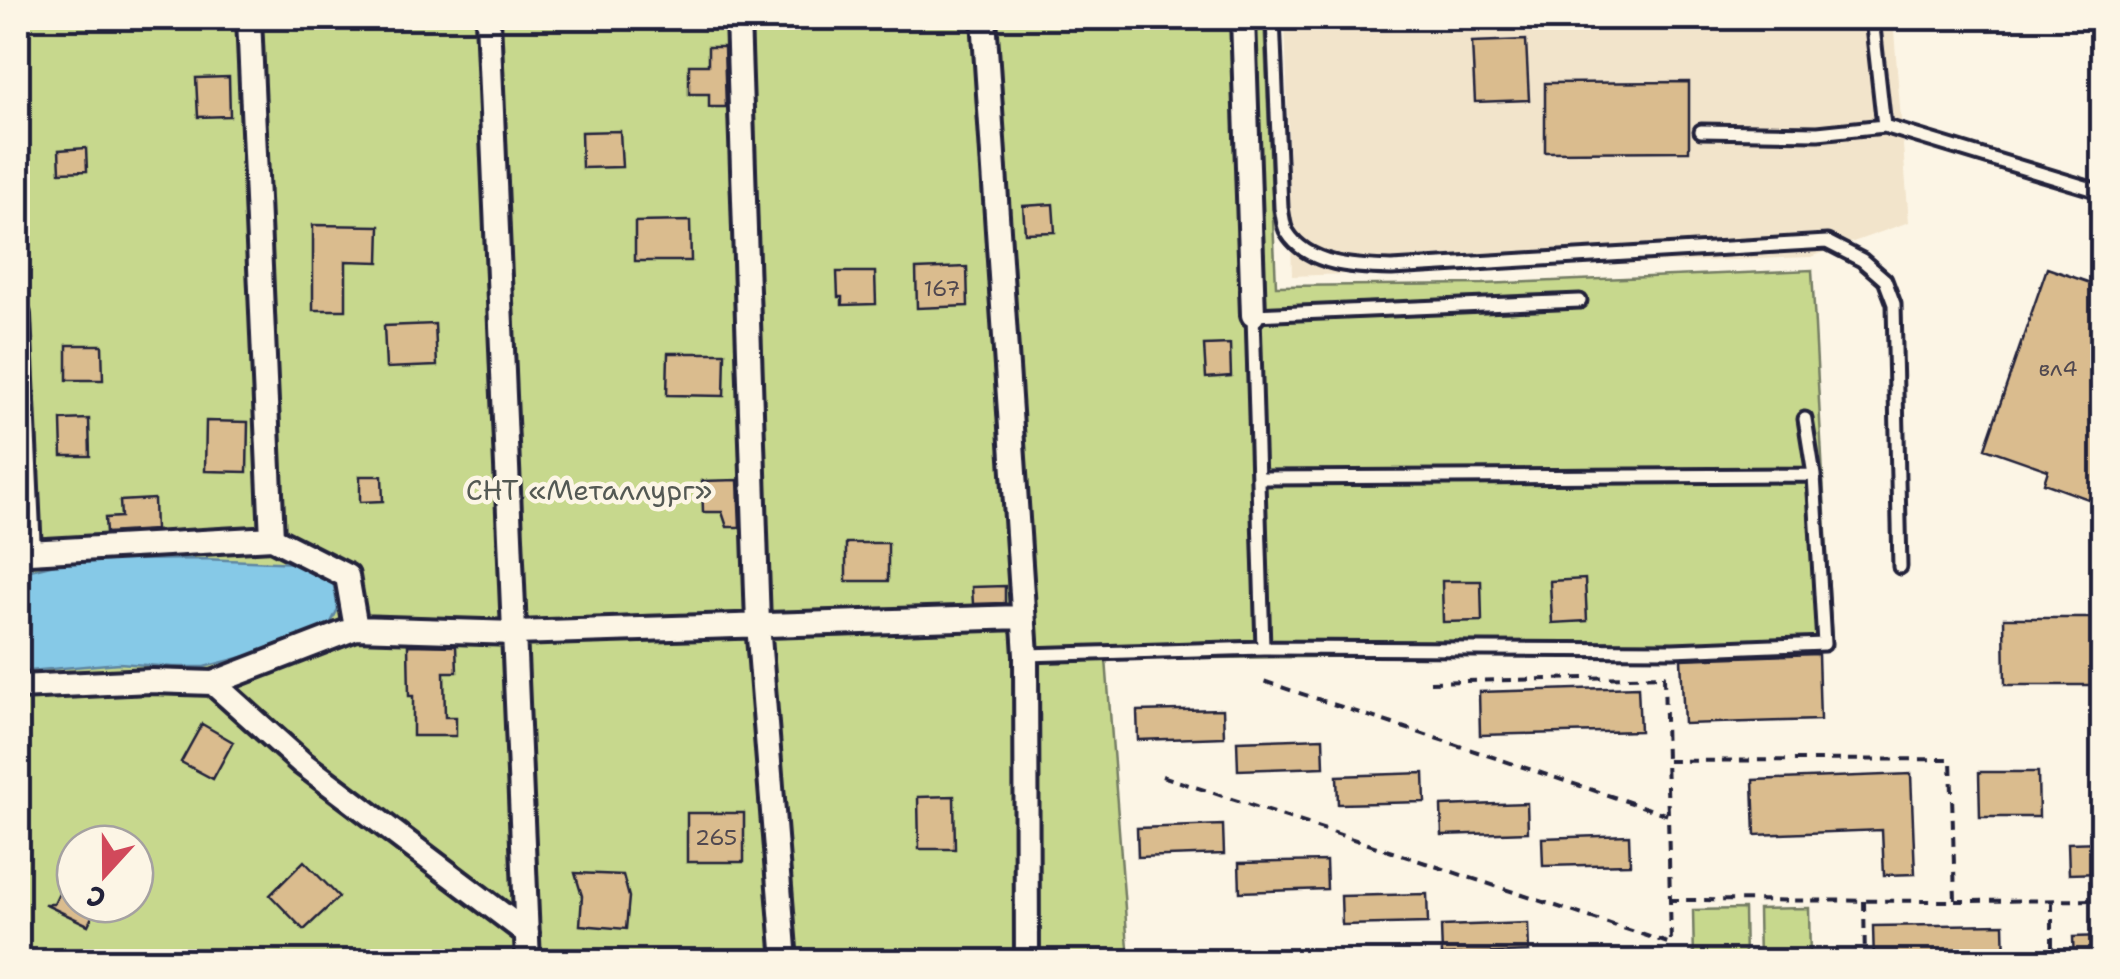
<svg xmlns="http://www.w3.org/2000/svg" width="2120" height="979" viewBox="0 0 2120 979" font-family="'Shantell Sans',sans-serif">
	<rect width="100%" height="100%" fill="#fcf5e5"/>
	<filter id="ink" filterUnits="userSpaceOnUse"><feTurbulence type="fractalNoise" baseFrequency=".01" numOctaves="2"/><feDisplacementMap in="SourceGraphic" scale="20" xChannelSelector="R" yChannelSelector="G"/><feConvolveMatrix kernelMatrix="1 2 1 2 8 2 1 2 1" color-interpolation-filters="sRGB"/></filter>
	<g filter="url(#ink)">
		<path fill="#f2e4cb" d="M 1285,18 L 1893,18 L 1909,222 L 1811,257 L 1292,276 Z"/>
		<path fill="#c7d88d" stroke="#747d64" stroke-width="2.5" fill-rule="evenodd" d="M 18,18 L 1264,18 L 1276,286 L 1483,284 L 1812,270 L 1832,646 L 1677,653 L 1106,659 L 1129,961 L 18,961 ZM 75,844 L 135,844 L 135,904 L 75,904 Z
			M 1809,908 L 1810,961 L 1759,961 L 1758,909 Z
			M 1744,909 L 1745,961 L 1694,961 L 1693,910 Z"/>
		<path fill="#86c9e7" stroke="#5e86a2" stroke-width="2.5" d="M 83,557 L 124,560 L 203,559 L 300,563 L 333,581 L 338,609 L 327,630 L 298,643 L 204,667 L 173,667 L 119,663 L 18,672 L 18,573 Z"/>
		<path fill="#dabc8e" stroke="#22223b" stroke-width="2.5" d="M 1526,40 L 1529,100 L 1475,102 L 1472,42 Z
			M 708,47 L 724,47 L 726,107 L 709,107 L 709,94 L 689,94 L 689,65 L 708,65 Z
			M 229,77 L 230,116 L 198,117 L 196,78 Z
			M 1689,82 L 1689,151 L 1545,152 L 1545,83 Z
			M 620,131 L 622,167 L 582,168 L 581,132 Z
			M 86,148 L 87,171 L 60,172 L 59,150 Z
			M 1053,204 L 1055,232 L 1025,233 L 1023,206 Z
			M 690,221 L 691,261 L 635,261 L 635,222 Z
			M 313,225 L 380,226 L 379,262 L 346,261 L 346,310 L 313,310 Z
			M 967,267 L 968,306 L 917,308 L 916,269 Z
			M 2047,268 L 2102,287 L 2102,504 L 2044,483 L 2048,470 L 1985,448 Z
			M 837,272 L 875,272 L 876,304 L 842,305 L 842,297 L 838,297 Z
			M 435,324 L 437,366 L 386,368 L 384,326 Z
			M 1230,344 L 1231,376 L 1206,378 L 1204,345 Z
			M 67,345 L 102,345 L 103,380 L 67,380 Z
			M 668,353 L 725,353 L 724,396 L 667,395 Z
			M 89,419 L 90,456 L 62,456 L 61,420 Z
			M 206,421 L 248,422 L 247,472 L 205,471 Z
			M 360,476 L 382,476 L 383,501 L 360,502 Z
			M 738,480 L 740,527 L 727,527 L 722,512 L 703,512 L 702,481 Z
			M 154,499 L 155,530 L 106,533 L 105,518 L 121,517 L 120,501 Z
			M 846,543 L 888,543 L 888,581 L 846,581 Z
			M 1585,579 L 1587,621 L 1552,623 L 1550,581 Z
			M 1442,581 L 1481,581 L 1482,621 L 1443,622 Z
			M 1005,586 L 1005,603 L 973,604 L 972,587 Z
			M 2004,618 L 2102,618 L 2102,685 L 2005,685 Z
			M 408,645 L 456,646 L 457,672 L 444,672 L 445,717 L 456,717 L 456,736 L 413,736 L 413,696 L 409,696 Z
			M 1818,654 L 1820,720 L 1684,724 L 1681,659 Z
			M 1638,687 L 1640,731 L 1480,735 L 1479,692 Z
			M 1223,709 L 1224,737 L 1138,740 L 1137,711 Z
			M 202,724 L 233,742 L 213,779 L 181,762 Z
			M 1323,738 L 1324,767 L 1238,770 L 1237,741 Z
			M 1979,772 L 2038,772 L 2039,817 L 1980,817 Z
			M 1424,773 L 1425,802 L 1338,804 L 1337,776 Z
			M 1911,774 L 1915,874 L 1884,875 L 1882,830 L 1755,835 L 1753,780 Z
			M 954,796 L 955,849 L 919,849 L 918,797 Z
			M 1527,803 L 1528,832 L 1442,835 L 1441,806 Z
			M 687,813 L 744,813 L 744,862 L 687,862 Z
			M 1223,825 L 1224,854 L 1138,857 L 1137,828 Z
			M 1629,835 L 1630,864 L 1543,866 L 1542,838 Z
			M 2102,842 L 2102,873 L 2069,874 L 2068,843 Z
			M 75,860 L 75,904 L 98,904 L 88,925 L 44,904 L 54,904 Z
			M 304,861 L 339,897 L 304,930 L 270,895 Z
			M 1326,861 L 1327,889 L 1240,892 L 1239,863 Z
			M 575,873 L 623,875 L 629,897 L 626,929 L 580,925 L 582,896 Z
			M 1427,894 L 1428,923 L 1342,925 L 1341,896 Z
			M 1528,923 L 1529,952 L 1442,955 L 1441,926 Z
			M 2004,924 L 2005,962 L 1874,962 L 1873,926 Z
			M 2102,936 L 2102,962 L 2074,962 L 2073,937 Z"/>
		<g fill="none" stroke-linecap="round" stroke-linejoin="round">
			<g stroke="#22223b" stroke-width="19">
				<path id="lane" d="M 1273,18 L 1281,208 C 1283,216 1283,226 1287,232 C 1308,266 1357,267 1392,268 L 1827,242 L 1862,260 L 1885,280 L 1894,304 L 1900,567
					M 1872,18 L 1884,126 L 2102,192
					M 1701,131 L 1818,133 L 1884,126
					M 1260,478 L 1814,475
					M 1263,648 L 1253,315 L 1580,301
					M 1026,655 L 1263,648 L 1673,650 L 1824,644 L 1814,475 L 1805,419"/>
			</g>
			<g stroke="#22223b" stroke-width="30">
				<path id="street" d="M 249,18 L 272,538
					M 488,18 L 528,962
					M 738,18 L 758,624 L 785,962
					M 984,18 L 1026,655 L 1027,962
					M 1243,18 L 1253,315
					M 18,315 L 29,552
					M 18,556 L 29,552 L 272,538 L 347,576 L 356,628
					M 213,683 L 302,763 L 527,933
					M 18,687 L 151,681 L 213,683 L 356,628 L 515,633 L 1022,617"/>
			</g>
			<path stroke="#22223b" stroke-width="4" stroke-dasharray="10 8" stroke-linecap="butt" d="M 1430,682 L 1664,676 L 1666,761
				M 1162,776 L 1671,944 L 1668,815 L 1263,681
				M 1668,813 L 1666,761 L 1951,759 L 1955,901 L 1670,900
				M 1864,901 L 1865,962
				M 1955,901 L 2102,900
				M 2052,901 L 2052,962"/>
			<use href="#lane" stroke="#fcf5e5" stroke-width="11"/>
			<use href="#street" stroke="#fcf5e5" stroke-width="22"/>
		</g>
	</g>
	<g text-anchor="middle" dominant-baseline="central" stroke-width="9" stroke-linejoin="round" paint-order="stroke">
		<g font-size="22" fill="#504850">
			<text x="942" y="288">167</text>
			<text x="2058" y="368">вл4</text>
			<text x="716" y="837">265</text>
		</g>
		<g font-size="28" fill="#545954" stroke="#fcf5e5">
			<text x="589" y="490">СНТ «Металлург»</text>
		</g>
	</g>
	<rect width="2120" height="979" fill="none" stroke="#fcf5e5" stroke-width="60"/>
	<rect x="30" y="30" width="2060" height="919" fill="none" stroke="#22223b" stroke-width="4" filter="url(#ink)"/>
	<g transform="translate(105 874) rotate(201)"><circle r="48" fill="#fcf5e5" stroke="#a5a1a1" stroke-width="2.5"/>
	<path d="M0-8L18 38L0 25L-18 38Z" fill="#d1495b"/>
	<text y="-15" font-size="28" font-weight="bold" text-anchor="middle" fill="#22223b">С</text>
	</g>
</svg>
